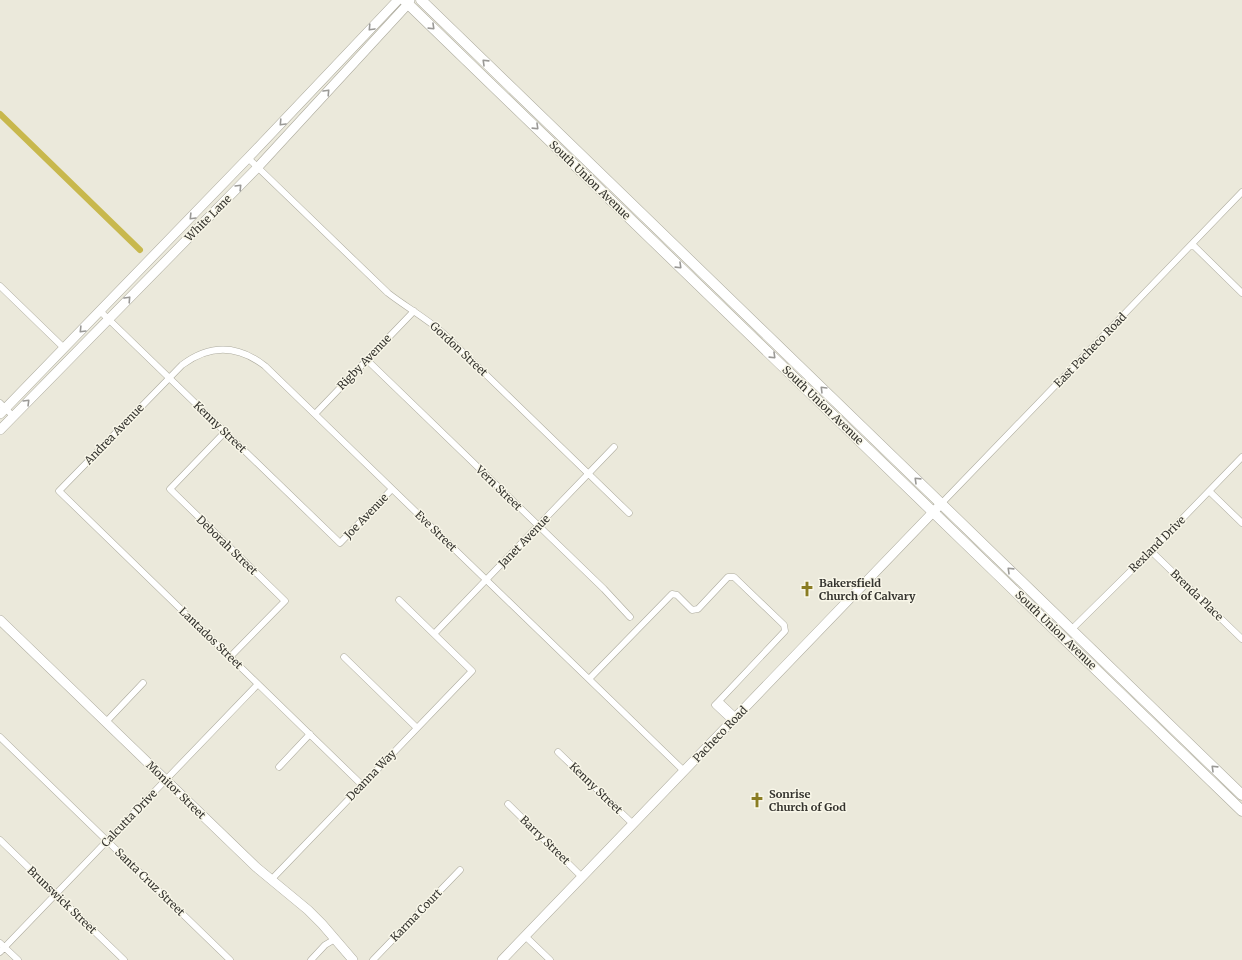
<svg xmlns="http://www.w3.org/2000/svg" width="1242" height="960" viewBox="0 0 1242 960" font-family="Merriweather,serif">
	<rect width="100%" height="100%" fill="#ebe9db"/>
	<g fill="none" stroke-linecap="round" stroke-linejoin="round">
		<path stroke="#c8b84d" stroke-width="6" d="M 0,114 L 140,250"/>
		<g stroke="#acaa9d" stroke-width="7">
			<path id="street" d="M 248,158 L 388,293 C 406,307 426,318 443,333 L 629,513
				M 1192,244 L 1242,293
				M 0,286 L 64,348
				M 100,311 L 340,543 L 392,489
				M 367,360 L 604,589 L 630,617
				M 0,403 L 13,416
				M 315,414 L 414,311
				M 225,432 L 170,489 L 285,601 L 230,657
				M 1209,491 L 1242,523
				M 939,506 L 1242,192
				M 1151,551 L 1242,639
				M 1071,630 L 1151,551 L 1242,457
				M 434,634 L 614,447
				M 344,657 L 417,728
				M 589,679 L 672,594 L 677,595 L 692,610 L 698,609 L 728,577 L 734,577 L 784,625 L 785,631 L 719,701
				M 732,721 L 715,705 L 719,701 L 736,717
				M 106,722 L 143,683
				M 0,737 L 230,960
				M 558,752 L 633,824
				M 279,767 L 310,734
				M 362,785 L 59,491 L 182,365 C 210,344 238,345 265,366 L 684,771
				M 508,804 L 582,877
				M 0,840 L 124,960
				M 271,880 L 472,671 L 399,600
				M 525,936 L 550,960
				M 0,943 L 18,960
				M 0,952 L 258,684
				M 311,960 L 325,945 L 335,939
				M 373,960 L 460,870"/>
		</g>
		<g stroke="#acaa9d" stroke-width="10">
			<path id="secondary" d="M 0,414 L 248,158 L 398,0
				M 0,430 L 258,167 L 408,4 L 410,0
				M 0,620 L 256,867 L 308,910 L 322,924 L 353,960
				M 502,960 L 938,507"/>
		</g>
		<g stroke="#acaa9d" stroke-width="11">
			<path id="primary" d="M 404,0 L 1242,811
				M 421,0 L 1242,795"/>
		</g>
		<use href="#street" stroke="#fff" stroke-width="6"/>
		<use href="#secondary" stroke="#fff" stroke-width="9"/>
		<use href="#primary" stroke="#fff" stroke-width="10"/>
	</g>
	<defs><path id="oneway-chevron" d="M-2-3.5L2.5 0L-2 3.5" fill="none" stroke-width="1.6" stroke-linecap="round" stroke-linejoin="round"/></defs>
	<g stroke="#9a9996">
		<use href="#oneway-chevron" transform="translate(432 27) rotate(44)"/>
		<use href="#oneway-chevron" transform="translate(371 28) rotate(133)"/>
		<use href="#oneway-chevron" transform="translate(485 62) rotate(-136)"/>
		<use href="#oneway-chevron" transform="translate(327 92) rotate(-47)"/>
		<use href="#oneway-chevron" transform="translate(282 123) rotate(133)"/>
		<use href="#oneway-chevron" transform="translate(536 127) rotate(44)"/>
		<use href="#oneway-chevron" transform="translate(239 187) rotate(-46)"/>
		<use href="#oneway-chevron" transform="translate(192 217) rotate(134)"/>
		<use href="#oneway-chevron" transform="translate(679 266) rotate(44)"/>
		<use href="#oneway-chevron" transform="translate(128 299) rotate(-47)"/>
		<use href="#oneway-chevron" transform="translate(82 330) rotate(134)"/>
		<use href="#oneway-chevron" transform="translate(773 356) rotate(44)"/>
		<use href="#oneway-chevron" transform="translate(823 389) rotate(-135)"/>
		<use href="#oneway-chevron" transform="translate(27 402) rotate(-45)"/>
		<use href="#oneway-chevron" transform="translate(917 480) rotate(-136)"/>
		<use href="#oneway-chevron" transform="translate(1010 570) rotate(-136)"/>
		<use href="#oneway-chevron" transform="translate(1214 768) rotate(-136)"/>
	</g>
	<defs>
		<g id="church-bare" transform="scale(1.2)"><path d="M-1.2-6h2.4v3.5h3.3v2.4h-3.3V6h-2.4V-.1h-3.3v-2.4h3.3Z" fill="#8a7d23" stroke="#f8f6e8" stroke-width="2.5" paint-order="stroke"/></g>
	</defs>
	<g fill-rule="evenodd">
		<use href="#church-bare" x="807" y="589"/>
		<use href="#church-bare" x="757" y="800"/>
	</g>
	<g text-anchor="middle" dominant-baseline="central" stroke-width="3" stroke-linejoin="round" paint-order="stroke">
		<g font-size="11" fill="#34332e" stroke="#f8f6e8">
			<text transform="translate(590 180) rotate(44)">South Union Avenue</text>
			<text transform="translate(208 218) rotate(-45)">White Lane</text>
			<text transform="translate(459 349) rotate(43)">Gordon Street</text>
			<text transform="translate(1090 350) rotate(-46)">East Pacheco Road</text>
			<text transform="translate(364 362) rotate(-46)">Rigby Avenue</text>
			<text transform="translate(823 405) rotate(44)">South Union Avenue</text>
			<text transform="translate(220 427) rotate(44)">Kenny Street</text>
			<text transform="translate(114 434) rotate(-46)">Andrea Avenue</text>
			<text transform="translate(499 488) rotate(44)">Vern Street</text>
			<text transform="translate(366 516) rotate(-46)">Joe Avenue</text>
			<text transform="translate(436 531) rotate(44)">Eve Street</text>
			<text transform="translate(524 541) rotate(-46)">Janet Avenue</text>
			<text transform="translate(1157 544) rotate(-45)">Rexland Drive</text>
			<text transform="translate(227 545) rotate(44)">Deborah Street</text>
			<text transform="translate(1197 595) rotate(44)">Brenda Place</text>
			<text transform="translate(1056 630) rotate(44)">South Union Avenue</text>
			<text transform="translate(211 638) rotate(44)">Lantados Street</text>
			<text transform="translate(720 734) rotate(-46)">Pacheco Road</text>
			<text transform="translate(371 775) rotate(-46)">Deanna Way</text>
			<text transform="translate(596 788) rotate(44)">Kenny Street</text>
			<text transform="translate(176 790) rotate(44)">Monitor Street</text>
			<text transform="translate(129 818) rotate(-46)">Calcutta Drive</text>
			<text transform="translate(545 840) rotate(44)">Barry Street</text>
			<text transform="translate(150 882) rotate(44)">Santa Cruz Street</text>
			<text transform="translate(62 900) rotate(44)">Brunswick Street</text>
			<text transform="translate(416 915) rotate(-46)">Karma Court</text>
		</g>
		<g font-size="11" font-weight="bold" fill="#34332e" stroke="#f8f6e8" text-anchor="start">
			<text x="819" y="583">Bakersfield<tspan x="819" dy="13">Church of Calvary</tspan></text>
			<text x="769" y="794">Sonrise<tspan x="769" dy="13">Church of God</tspan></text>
		</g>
	</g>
</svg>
